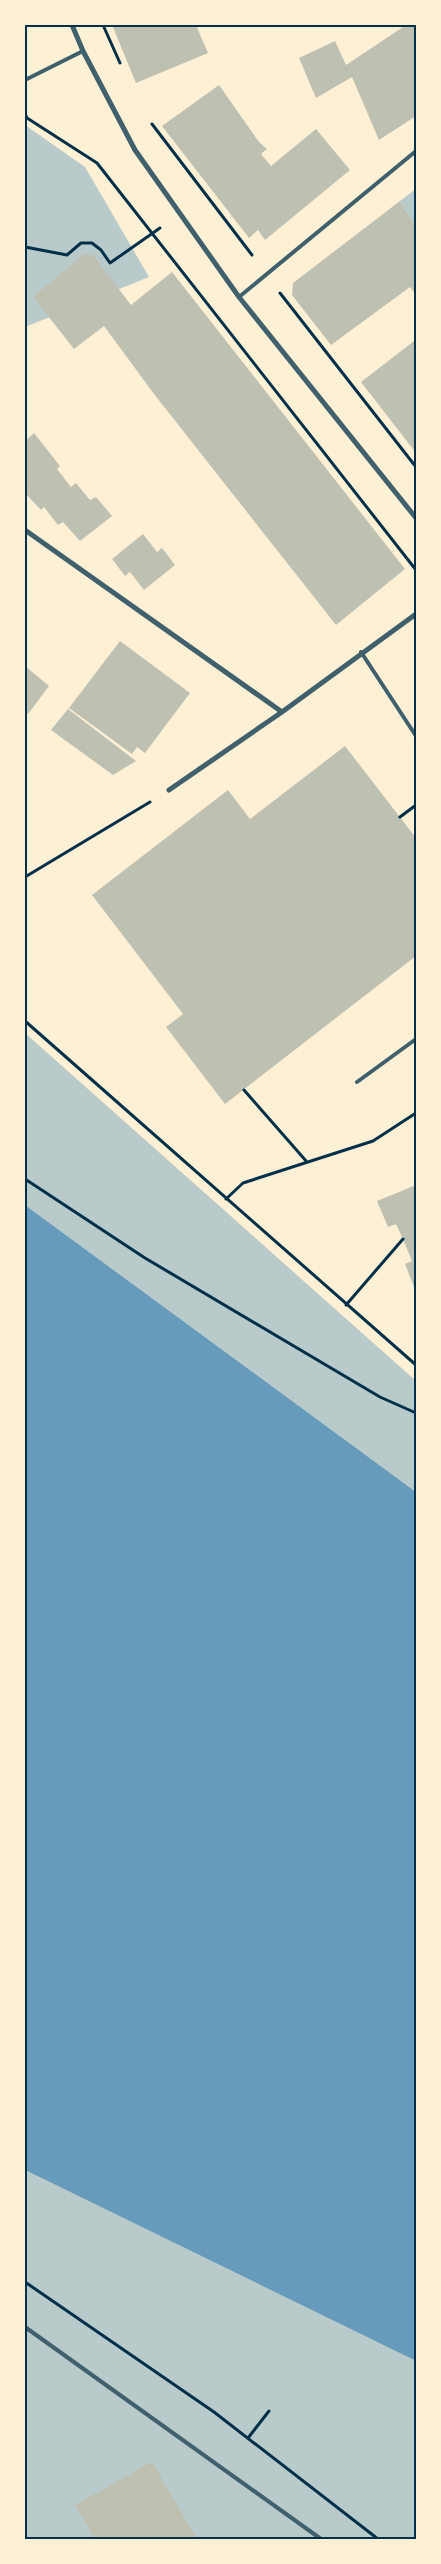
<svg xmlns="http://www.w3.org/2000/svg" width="441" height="2564" viewBox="0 0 441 2564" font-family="'Space Grotesk',sans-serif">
	<rect width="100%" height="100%" fill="#fdf0d5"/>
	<path fill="#b9caca" d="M 25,125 L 85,167 L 149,277 L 25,327 Z
		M 416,189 L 416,227 L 400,201 Z
		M 25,1033 L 416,1381 L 416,1492 L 25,1205 Z
		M 25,2170 L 416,2361 L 416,2539 L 25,2539 Z"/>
	<path fill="#669bbc" d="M 25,1205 L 416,1492 L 416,2361 L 25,2170 Z"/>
	<path fill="#bec0b2" d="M 112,25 L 196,25 L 208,53 L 136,83 Z
		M 406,25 L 416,25 L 416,116 L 379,140 L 352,77 L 316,98 L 299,58 L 335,41 L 346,65 Z
		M 219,85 L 259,142 L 267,149 L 261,154 L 271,166 L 316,129 L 350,170 L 265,240 L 258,230 L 249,238 L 162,126 Z
		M 400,201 L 416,227 L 416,295 L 410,287 L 331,345 L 292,295 L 293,283 Z
		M 84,254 L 93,255 L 131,305 L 172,272 L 405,569 L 336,625 L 154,394 L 104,326 L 74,349 L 33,297 Z
		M 414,341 L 416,344 L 416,453 L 361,382 Z
		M 34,433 L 60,466 L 57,469 L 71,487 L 76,483 L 90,500 L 96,497 L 112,516 L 80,541 L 63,522 L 58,525 L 44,507 L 41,510 L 25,493 L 25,441 Z
		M 143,534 L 157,552 L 162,548 L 175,565 L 144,590 L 130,572 L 125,576 L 112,559 Z
		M 120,641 L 190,693 L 145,753 L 137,747 L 132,754 L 69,708 Z
		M 25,666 L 49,686 L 28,714 L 25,712 Z
		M 68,709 L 136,761 L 113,775 L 51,730 Z
		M 345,746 L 416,838 L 416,956 L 225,1104 L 166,1027 L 183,1014 L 92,895 L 228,790 L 250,819 Z
		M 416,1185 L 416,1292 L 405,1264 L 412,1261 L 403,1239 L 396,1224 L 388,1227 L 377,1201 Z
		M 152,2462 L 197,2539 L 95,2539 L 75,2505 Z"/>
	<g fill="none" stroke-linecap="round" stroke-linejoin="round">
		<path stroke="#003049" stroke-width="3" d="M 103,25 L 120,63
			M 25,114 L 27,118 L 97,163 L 416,570
			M 152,124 L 252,255
			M 25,247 L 67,255 L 81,243 L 92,243 L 101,250 L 110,263 L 160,228
			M 280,293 L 416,467
			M 400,817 L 416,805
			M 25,877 L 150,802
			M 25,1021 L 416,1365
			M 244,1090 L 307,1162
			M 25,1179 L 145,1258 L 380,1397 L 416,1413
			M 226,1199 L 243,1183 L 373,1141 L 416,1113
			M 346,1305 L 403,1239
			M 25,2282 L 214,2412 L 378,2539
			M 248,2438 L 269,2411"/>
		<path stroke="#3f606c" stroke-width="4" d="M 25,80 L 83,51
			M 239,297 L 416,151
			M 361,652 L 416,736
			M 357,1082 L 416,1039
			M 25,2327 L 321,2539"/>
		<path stroke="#3f606c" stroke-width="5" d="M 72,25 L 83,51 L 135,150 L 239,297 L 416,518
			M 25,530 L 282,712
			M 169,790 L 282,712 L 416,614"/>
	</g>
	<rect width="441" height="2564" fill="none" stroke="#fdf0d5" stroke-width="52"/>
	<rect x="26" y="26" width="389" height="2512" fill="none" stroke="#003049" stroke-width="2"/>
</svg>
